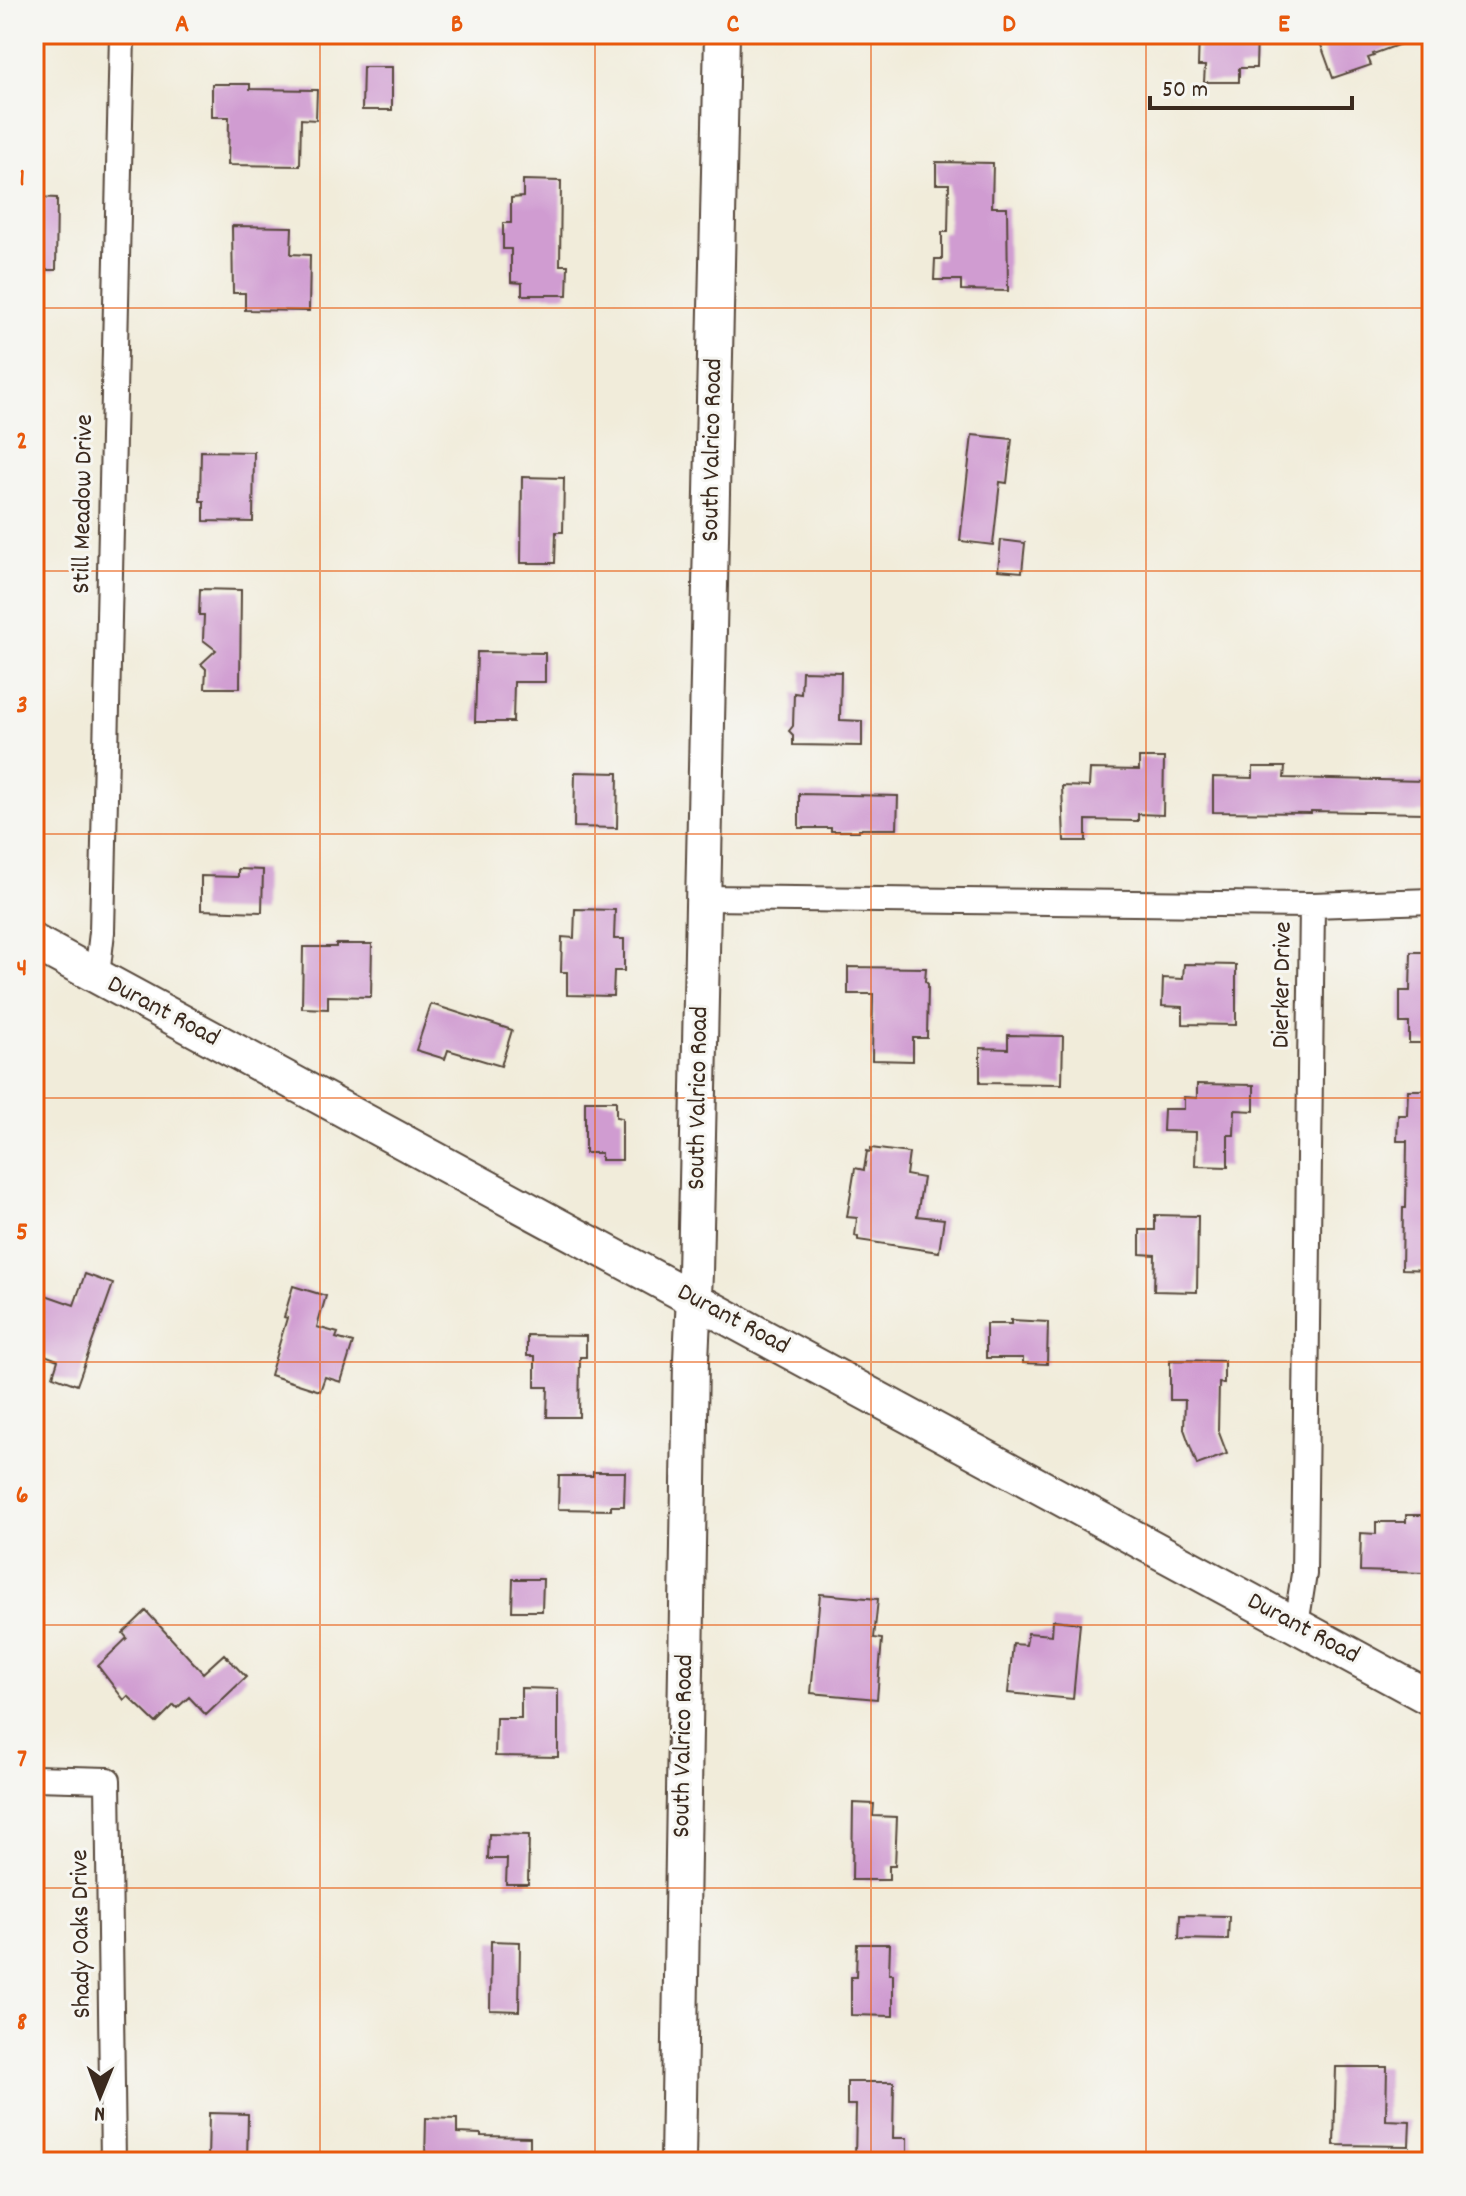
<svg xmlns="http://www.w3.org/2000/svg" width="1466" height="2196" viewBox="0 0 1466 2196" font-family="Dekko,sans-serif">
	<rect width="100%" height="100%" fill="#f6f6f2"/>
	<filter id="ink" filterUnits="userSpaceOnUse"><feTurbulence type="fractalNoise" baseFrequency=".0125" numOctaves="2"/><feDisplacementMap in="SourceGraphic" scale="16" xChannelSelector="R" yChannelSelector="G"/><feConvolveMatrix kernelMatrix="1 2 1 2 8 2 1 2 1" color-interpolation-filters="sRGB"/></filter>
	<filter id="wash" filterUnits="userSpaceOnUse"><feTurbulence type="fractalNoise" baseFrequency=".006" numOctaves="4" result="noise"/><feDisplacementMap in="SourceGraphic" scale="32" xChannelSelector="R" yChannelSelector="G"/><feGaussianBlur stdDeviation="1.8" result="paint"/><feColorMatrix in="noise" values="0 0 0 0 0 0 0 0 0 0 0 0 0 0 0 0 0 1.4 0 .05"/><feComposite in="paint" operator="in"/></filter>
	<g filter="url(#wash)">
		<rect width="100%" height="100%" fill="#f1ecda"/>
		<g id="blocks">
			<path fill="#d09cd1" d="M 1199,34 L 1257,34 L 1256,68 L 1239,68 L 1239,82 L 1204,82 L 1205,66 L 1198,66 Z
				M 1317,34 L 1419,34 L 1420,37 L 1373,54 L 1374,56 L 1368,58 L 1371,65 L 1333,78 Z
				M 363,67 L 392,67 L 392,110 L 362,110 Z
				M 212,84 L 250,84 L 250,89 L 317,90 L 316,120 L 301,119 L 300,166 L 228,165 L 229,117 L 212,117 Z
				M 936,162 L 993,163 L 992,207 L 1007,207 L 1008,291 L 961,290 L 961,280 L 934,280 L 935,259 L 942,259 L 942,232 L 948,232 L 949,184 L 936,184 Z
				M 523,180 L 561,181 L 560,265 L 568,265 L 567,295 L 522,295 L 522,283 L 511,282 L 511,249 L 503,249 L 503,223 L 511,223 L 511,198 L 523,197 Z
				M 34,197 L 57,198 L 56,270 L 34,270 Z
				M 232,226 L 292,227 L 291,254 L 310,255 L 309,311 L 245,310 L 245,293 L 233,293 Z
				M 972,435 L 1012,439 L 1007,483 L 1000,482 L 993,545 L 960,541 Z
				M 201,451 L 254,452 L 253,522 L 204,521 L 204,501 L 200,501 Z
				M 522,477 L 564,478 L 563,532 L 556,532 L 555,563 L 521,563 Z
				M 1001,540 L 1025,543 L 1022,572 L 998,570 Z
				M 200,589 L 241,590 L 240,688 L 205,688 L 206,669 L 201,664 L 216,650 L 203,640 L 204,615 L 199,615 Z
				M 477,652 L 545,653 L 545,682 L 514,682 L 513,722 L 475,722 Z
				M 802,671 L 841,672 L 840,720 L 862,721 L 862,746 L 793,745 L 793,735 L 789,731 L 793,726 L 794,693 L 801,694 Z
				M 1139,758 L 1164,758 L 1163,815 L 1138,814 L 1138,821 L 1086,820 L 1086,841 L 1064,841 L 1062,786 L 1089,787 L 1090,769 L 1139,770 Z
				M 1253,767 L 1285,767 L 1284,778 L 1426,781 L 1426,813 L 1311,811 L 1311,813 L 1213,812 L 1213,777 L 1253,778 Z
				M 575,772 L 618,773 L 617,828 L 574,827 Z
				M 799,794 L 898,796 L 897,829 L 859,829 L 859,831 L 831,831 L 831,828 L 799,828 Z
				M 238,869 L 263,870 L 262,912 L 201,910 L 201,876 L 238,877 Z
				M 575,909 L 615,910 L 614,939 L 624,939 L 624,971 L 614,971 L 613,996 L 567,995 L 567,972 L 561,972 L 562,937 L 574,938 Z
				M 336,944 L 372,944 L 371,997 L 328,996 L 328,1009 L 302,1008 L 303,947 L 336,947 Z
				M 1411,952 L 1432,952 L 1432,1043 L 1409,1043 L 1409,1023 L 1400,1023 L 1400,991 L 1410,991 Z
				M 1184,964 L 1236,965 L 1236,1025 L 1183,1024 L 1183,1007 L 1162,1006 L 1163,978 L 1183,979 Z
				M 848,967 L 926,968 L 925,981 L 928,984 L 927,1038 L 913,1038 L 913,1061 L 872,1060 L 873,994 L 848,994 Z
				M 431,1004 L 512,1030 L 501,1066 L 448,1050 L 445,1059 L 416,1050 Z
				M 1008,1035 L 1063,1036 L 1062,1084 L 980,1083 L 980,1048 L 1008,1049 Z
				M 1197,1084 L 1254,1085 L 1254,1111 L 1235,1110 L 1234,1135 L 1228,1135 L 1228,1167 L 1195,1166 L 1196,1132 L 1163,1131 L 1164,1109 L 1184,1109 L 1184,1097 L 1197,1098 Z
				M 1408,1090 L 1432,1090 L 1432,1270 L 1402,1269 L 1403,1208 L 1406,1208 L 1407,1141 L 1397,1141 L 1398,1115 L 1407,1115 Z
				M 585,1101 L 616,1101 L 616,1117 L 622,1118 L 622,1160 L 601,1160 L 601,1153 L 585,1153 Z
				M 871,1148 L 909,1153 L 906,1175 L 923,1178 L 917,1216 L 944,1219 L 939,1252 L 858,1240 L 858,1237 L 855,1236 L 857,1218 L 847,1217 L 855,1168 L 864,1170 L 867,1151 L 871,1152 Z
				M 1155,1215 L 1198,1216 L 1197,1292 L 1154,1291 L 1155,1255 L 1140,1254 L 1140,1230 L 1155,1230 Z
				M 85,1274 L 113,1284 L 77,1385 L 53,1376 L 58,1360 L 34,1351 L 34,1291 L 74,1305 Z
				M 293,1286 L 326,1296 L 317,1327 L 338,1333 L 336,1338 L 353,1343 L 341,1382 L 325,1377 L 320,1391 L 270,1375 L 287,1318 L 284,1317 Z
				M 1011,1320 L 1048,1322 L 1047,1364 L 1023,1363 L 1023,1358 L 986,1358 L 986,1324 L 1011,1324 Z
				M 527,1335 L 586,1336 L 586,1357 L 580,1357 L 579,1417 L 547,1417 L 548,1387 L 535,1387 L 535,1356 L 527,1356 Z
				M 1170,1360 L 1224,1361 L 1224,1384 L 1219,1383 L 1218,1430 L 1227,1454 L 1197,1465 L 1184,1429 L 1185,1400 L 1170,1400 Z
				M 593,1472 L 625,1472 L 624,1506 L 611,1506 L 611,1510 L 558,1509 L 559,1476 L 593,1476 Z
				M 1406,1515 L 1427,1515 L 1426,1573 L 1360,1571 L 1361,1533 L 1376,1534 L 1376,1522 L 1406,1522 Z
				M 513,1579 L 543,1579 L 542,1611 L 512,1611 Z
				M 820,1594 L 878,1599 L 874,1638 L 882,1639 L 877,1699 L 811,1693 Z
				M 146,1611 L 203,1673 L 224,1654 L 246,1677 L 206,1715 L 189,1697 L 177,1708 L 174,1705 L 156,1723 L 128,1696 L 124,1700 L 98,1666 L 127,1638 L 123,1633 Z
				M 1053,1620 L 1080,1623 L 1073,1699 L 1008,1693 L 1013,1644 L 1026,1645 L 1028,1633 L 1052,1635 Z
				M 521,1688 L 558,1689 L 558,1757 L 495,1756 L 496,1718 L 521,1718 Z
				M 853,1803 L 874,1804 L 873,1816 L 897,1817 L 895,1866 L 889,1866 L 889,1880 L 852,1880 Z
				M 489,1834 L 529,1835 L 528,1884 L 506,1884 L 507,1859 L 488,1859 Z
				M 1180,1915 L 1229,1916 L 1228,1940 L 1179,1939 Z
				M 491,1941 L 520,1942 L 519,2011 L 490,2010 Z
				M 857,1944 L 890,1944 L 889,1974 L 893,1974 L 893,2016 L 851,2015 L 851,1977 L 856,1977 Z
				M 1336,2067 L 1387,2067 L 1386,2120 L 1410,2121 L 1409,2146 L 1334,2145 Z
				M 847,2082 L 894,2082 L 893,2138 L 907,2138 L 907,2162 L 855,2162 L 856,2105 L 847,2105 Z
				M 209,2113 L 248,2114 L 247,2162 L 208,2162 Z
				M 426,2118 L 457,2119 L 457,2133 L 481,2134 L 481,2136 L 530,2137 L 530,2162 L 425,2162 Z"/>
		</g>
	</g>
	<g filter="url(#ink)">
		<use href="#blocks" fill-opacity="0" stroke="#56473a" stroke-width="2"/>
		<g fill="none" stroke-linecap="round" stroke-linejoin="round">
			<g stroke="#56473a" stroke-width="16">
				<path id="lane" d="M 1426,2162 L 1432,2158"/>
			</g>
			<g stroke="#56473a" stroke-width="28">
				<path id="street" d="M 703,898 L 1312,905 L 1432,901
					M 97,976 L 102,932 L 122,34
					M 1296,1625 L 1304,1574 L 1312,905
					M 34,1778 L 108,1780 L 113,2162"/>
			</g>
			<g stroke="#56473a" stroke-width="38">
				<path id="secondary" d="M 34,942 L 1432,1699
					M 678,2162 L 691,1360 L 695,1273 L 722,34"/>
			</g>
			<use href="#lane" stroke="#fff" stroke-width="12"/>
			<use href="#street" stroke="#fff" stroke-width="24"/>
			<use href="#secondary" stroke="#fff" stroke-width="34"/>
		</g>
	</g>
	<path fill="none" stroke="#e8590c" stroke-width="2" stroke-opacity="0.55" d="M 320,34 L 320,2162M 595,34 L 595,2162M 871,34 L 871,2162M 1146,34 L 1146,2162M 34,308 L 1432,308M 34,571 L 1432,571M 34,834 L 1432,834M 34,1098 L 1432,1098M 34,1362 L 1432,1362M 34,1625 L 1432,1625M 34,1888 L 1432,1888"/>
	<g text-anchor="middle" dominant-baseline="central" stroke-width="6" stroke-linejoin="round" paint-order="stroke">
		<g font-size="26" fill="#3b2a1e" stroke="#f6f6f2">
			<text transform="translate(713 450) rotate(-89)">South Valrico Road</text>
			<text transform="translate(84 504) rotate(-89)">Still Meadow Drive</text>
			<text transform="translate(1283 985) rotate(-89)">Dierker Drive</text>
			<text transform="translate(163 1012) rotate(28)">Durant Road</text>
			<text transform="translate(699 1098) rotate(-89)">South Valrico Road</text>
			<text transform="translate(733 1320) rotate(28)">Durant Road</text>
			<text transform="translate(1303 1629) rotate(28)">Durant Road</text>
			<text transform="translate(684 1746) rotate(-89)">South Valrico Road</text>
			<text transform="translate(82 1934) rotate(-91)">Shady Oaks Drive</text>
		</g>
	</g>
	<rect width="1466" height="2196" fill="none" stroke="#f6f6f2" stroke-width="88"/>
	<g transform="translate(100 2096) rotate(181)" stroke="#f6f6f2" stroke-width="6" paint-order="stroke">
	<path d="M0-6L14 30L0 20L-14 30Z" fill="#3b2a1e"/>
	<text y="-12" font-size="22" font-weight="bold" text-anchor="middle" fill="#3b2a1e">N</text>
	</g>
	<path d="M1150 96v12h202v-12" fill="none" stroke="#3b2a1e" stroke-width="4"/>
	<text x="1162" y="96" font-size="24" fill="#3b2a1e" stroke="#f6f6f2" stroke-width="6" paint-order="stroke">50 m</text>
	<rect x="44" y="44" width="1378" height="2108" fill="none" stroke="#e8590c" stroke-width="3"/>
	<g font-size="26" text-anchor="middle" font-weight="bold" fill="#e8590c">
		<text x="182" y="31">A</text>
		<text x="457" y="31">B</text>
		<text x="733" y="31">C</text>
		<text x="1009" y="31">D</text>
		<text x="1284" y="31">E</text>
		<text x="22" y="185">1</text>
		<text x="22" y="448">2</text>
		<text x="22" y="712">3</text>
		<text x="22" y="975">4</text>
		<text x="22" y="1239">5</text>
		<text x="22" y="1502">6</text>
		<text x="22" y="1766">7</text>
		<text x="22" y="2029">8</text>
	</g>
</svg>
